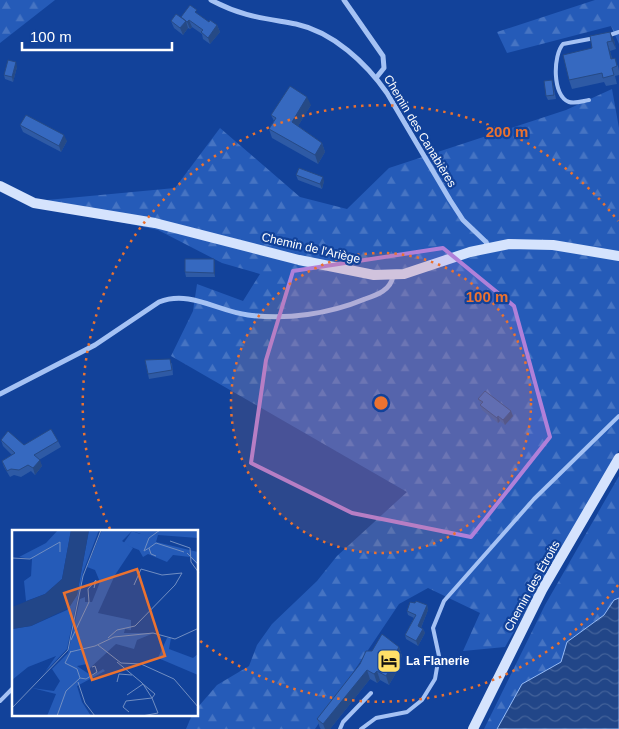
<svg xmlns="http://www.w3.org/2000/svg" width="619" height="729" viewBox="0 0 619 729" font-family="Helvetica,sans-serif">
	<defs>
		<pattern id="forest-firs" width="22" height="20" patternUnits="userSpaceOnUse" patternTransform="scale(1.25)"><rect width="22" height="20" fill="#255bb8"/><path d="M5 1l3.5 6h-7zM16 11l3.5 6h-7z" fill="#4674c3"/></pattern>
		<pattern id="water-waves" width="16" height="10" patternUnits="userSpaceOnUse" patternTransform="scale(1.25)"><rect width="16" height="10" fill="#224688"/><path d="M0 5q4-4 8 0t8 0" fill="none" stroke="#43629a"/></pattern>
	</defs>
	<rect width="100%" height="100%" fill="#12429a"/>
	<path fill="url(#forest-firs)" d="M 0,0 L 55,0 L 0,43 Z
		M 595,0 L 619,0 L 619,44 L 611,26 L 507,53 L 497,32 Z
		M 612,89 L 619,128 L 619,450 L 505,647 L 463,651 L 480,613 L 428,588 L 399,604 L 315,729 L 186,729 L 192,715 L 198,715 L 198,707 L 217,685 L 249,666 L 257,645 L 272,624 L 317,581 L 337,556 L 407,492 L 171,356 L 193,311 L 197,284 L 243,301 L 260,274 L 222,263 L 158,230 L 26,202 L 175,188 L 220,128 L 300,197 L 347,209 L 389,168 L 566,110 Z
		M 619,476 L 619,598 L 614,600 L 604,615 L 567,642 L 561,662 L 522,684 L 497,729 L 484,729 L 545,605 Z"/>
	<path fill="url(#water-waves)" stroke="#97bcf7" d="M 619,598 L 619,729 L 497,729 L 522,684 L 561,662 L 567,642 L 604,615 L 614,600 Z"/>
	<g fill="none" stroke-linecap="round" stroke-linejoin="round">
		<path stroke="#a5c2f4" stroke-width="4" d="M 607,36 L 619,32
			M 589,100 C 583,101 575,104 569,102 C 552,96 553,55 563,44 L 595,38
			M 0,701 L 14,687
			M 340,729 L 343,722 L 371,693
			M 361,729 L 376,718 L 407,712 L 422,700 L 435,679 L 439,656 L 433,628 L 444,601 L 534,499 L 619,416"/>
		<path stroke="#a5c2f4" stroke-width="5" d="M 211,0 C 243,17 263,18 296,24 C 333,32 366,63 387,93 L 450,200 L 463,220 L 486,242 L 488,247
			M 344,0 L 383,56 L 384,68 L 376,78
			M 0,394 L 95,345 L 159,302 C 190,290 217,311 248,315 C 287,320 329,314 365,299 C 377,295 391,290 393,276"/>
		<path stroke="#d5e3fd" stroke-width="10" d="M 0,186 L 34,203 L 155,223 L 299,260 L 374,275 L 404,274 L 470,252 L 509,244 L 553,245 L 619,256
			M 473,729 L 542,590 L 619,458"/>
	</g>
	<path fill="#2e5aa5" d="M 199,15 L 209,22 L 217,25 L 220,32 L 210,44 L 203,39 L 202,34 L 192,27 L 190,29 L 188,28 L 183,35 L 174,28 L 171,21 Z
		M 590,36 L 614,40 L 616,49 L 610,51 L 612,58 L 618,66 L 619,71 L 619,75 L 615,76 L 617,84 L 606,86 L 604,82 L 572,89 L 569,80 L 592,48 Z
		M 17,67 L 13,82 L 5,79 L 4,75 Z
		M 552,80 L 553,84 L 556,99 L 548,100 L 546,96 Z
		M 311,105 L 298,126 L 322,143 L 325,152 L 318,164 L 272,138 L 269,129 L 274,121 L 271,115 Z
		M 20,125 L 67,141 L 61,152 L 23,132 Z
		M 296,175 L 324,181 L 322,189 L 298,180 Z
		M 215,264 L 215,277 L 186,277 L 185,272 Z
		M 172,363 L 173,375 L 149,379 L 148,374 Z
		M 478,399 L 511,411 L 513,416 L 505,425 L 500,421 L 498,423 L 482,410 L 480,405 L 481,404 Z
		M 1,440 L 24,445 L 58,441 L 61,447 L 39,460 L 42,466 L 35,475 L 31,471 L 21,477 L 14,475 L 10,477 L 4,467 L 2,461 L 12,455 L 3,446 Z
		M 415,603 L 427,605 L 428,610 L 421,628 L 423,629 L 425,633 L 418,646 L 406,639 L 405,635 L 414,618 L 408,615 L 407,611 Z
		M 399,647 L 402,656 L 396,667 L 397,671 L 389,685 L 380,680 L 377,683 L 370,679 L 330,729 L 321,729 L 320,728 L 317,719 L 372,651 Z"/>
	<path fill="#264a86" d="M 189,20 L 192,27 L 190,29 L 187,22 Z
		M 186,21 L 188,28 L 183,35 L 180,28 Z
		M 217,25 L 220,32 L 210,44 L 208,38 Z
		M 610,32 L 614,40 L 616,49 L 612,41 Z
		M 607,42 L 610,51 L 614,67 L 611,59 Z
		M 16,62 L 17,67 L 13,82 L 12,77 Z
		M 307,97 L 311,105 L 295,131 L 292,122 Z
		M 64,135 L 67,141 L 61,152 L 59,146 Z
		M 322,143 L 325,152 L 318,164 L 315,155 Z
		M 323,177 L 324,181 L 322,189 L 320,184 Z
		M 214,259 L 215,264 L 215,277 L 214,273 Z
		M 511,411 L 513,416 L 505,425 L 503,420 Z
		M 498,416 L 500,421 L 498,423 L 497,418 Z
		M 40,460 L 42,466 L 35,475 L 33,468 Z
		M 427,605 L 428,610 L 420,630 L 418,626 Z
		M 423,629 L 425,633 L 418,646 L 416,641 Z
		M 399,647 L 402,656 L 396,667 L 397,671 L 389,685 L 386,676 L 391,660 Z
		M 367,670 L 370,679 L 330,729 L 325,729 L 323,724 Z
		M 377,671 L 380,680 L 377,683 L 374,674 Z"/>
	<path fill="#3669c0" stroke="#264a86" d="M 190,5 L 197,10 L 195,12 L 209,22 L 210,20 L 217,25 L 208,38 L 201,32 L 203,30 L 189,20 L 187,22 L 181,17 Z
		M 176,14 L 186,21 L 180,28 L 171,21 Z
		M 610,32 L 612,41 L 607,42 L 611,59 L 615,58 L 617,66 L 612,68 L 614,75 L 603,78 L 602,73 L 569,80 L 563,55 L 592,48 L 590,36 Z
		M 8,60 L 16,62 L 12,77 L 4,75 Z
		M 552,80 L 554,95 L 546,96 L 544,81 Z
		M 290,86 L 307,97 L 292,122 L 322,143 L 315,155 L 269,129 L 276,118 L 271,115 Z
		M 26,115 L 64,135 L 59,146 L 20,125 Z
		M 299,168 L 323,177 L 320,184 L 296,175 Z
		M 185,259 L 214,259 L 214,273 L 185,272 Z
		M 170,359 L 172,370 L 148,374 L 145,360 Z
		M 485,391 L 511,411 L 503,420 L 498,416 L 497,418 L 480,405 L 483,402 L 478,399 Z
		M 51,429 L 58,441 L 34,455 L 40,460 L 33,468 L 28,465 L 19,470 L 11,469 L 7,471 L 2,461 L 15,453 L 1,440 L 8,431 L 24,445 Z
		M 416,601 L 427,605 L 418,626 L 423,629 L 416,641 L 405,635 L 416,615 L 407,611 L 410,602 L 415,603 Z
		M 382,634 L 399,647 L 391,660 L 394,662 L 386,676 L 377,671 L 374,674 L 367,670 L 323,724 L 317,719 L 360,664 L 366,651 L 372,651 Z"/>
	<path fill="#b080d9" fill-opacity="0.2" stroke="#b080d9" stroke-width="4" stroke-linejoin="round" d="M 443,248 L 514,306 L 550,437 L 471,537 L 352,513 L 251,463 L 266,360 L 293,271 Z"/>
	<circle cx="381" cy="403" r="150" fill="#eb7230" fill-opacity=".12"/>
	<g fill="none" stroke="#eb7230" stroke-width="2.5" stroke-dasharray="2.5 5">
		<circle cx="381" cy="403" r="150"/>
		<path d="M618 585A299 299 0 0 1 199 640M110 529A299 299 0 0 1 618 221"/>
	</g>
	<defs>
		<g id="hotel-square" transform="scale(1.25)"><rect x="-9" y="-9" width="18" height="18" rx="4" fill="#ffdf68" stroke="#12429a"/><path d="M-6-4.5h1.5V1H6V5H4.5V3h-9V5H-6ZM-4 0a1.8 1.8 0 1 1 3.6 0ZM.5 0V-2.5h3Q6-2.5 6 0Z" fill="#111"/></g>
	</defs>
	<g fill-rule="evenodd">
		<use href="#hotel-square" x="389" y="661"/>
	</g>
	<g text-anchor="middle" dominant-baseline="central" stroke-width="4.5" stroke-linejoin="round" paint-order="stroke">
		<g font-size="12" fill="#fff" stroke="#12429a">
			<text transform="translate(420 131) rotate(59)">Chemin des Canabières</text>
			<text transform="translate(311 248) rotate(13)">Chemin de l'Ariège</text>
			<text transform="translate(532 586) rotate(-61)">Chemin des Étroits</text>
		</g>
		<g font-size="12" font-weight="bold" fill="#fff" stroke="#12429a" text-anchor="start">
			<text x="406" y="661">La Flanerie</text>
		</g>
	</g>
	<g transform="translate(12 530)">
		<rect width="186" height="186" fill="#12429a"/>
		<path d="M 140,0 L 186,0 L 186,8 L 146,5 L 144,12 L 186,22 L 186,36 L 178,27 L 161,25 L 155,32 L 136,24 L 131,27 L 127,20 L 111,14 L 120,1 L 128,4 Z" fill="#255bb8"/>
		<path d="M 46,0 L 59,0 L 50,49 L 33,64 L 14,71 L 12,51 L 19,46 L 20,29 L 7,27 L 34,13 ZM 77,0 L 87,0 L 71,42 L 55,119 L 33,142 L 44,126 L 16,137 L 0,150 L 0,99 L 19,96 L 55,80 L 65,65 ZM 90,0 L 143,1 L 136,4 L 138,7 L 120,1 L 110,11 L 121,18 L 103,45 L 86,83 L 119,90 L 119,100 L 113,99 L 112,103 L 142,103 L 125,110 L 122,119 L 104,114 L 77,139 L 75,134 L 65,136 L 80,146 L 91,139 L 93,141 L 65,156 L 70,172 L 79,186 L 35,186 L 44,164 L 20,158 L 42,161 L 48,151 L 40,139 L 56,123 L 68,69 L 73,67 L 73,72 L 80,72 L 88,52 L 83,40 L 75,37 ZM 155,108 L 159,108 L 157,119 L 181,128 L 186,124 L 186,145 L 146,128 Z" fill="#255bb8"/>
		<path d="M 59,0 L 77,0 L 65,65 L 57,78 L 19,96 L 0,99 L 0,77 L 33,64 L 50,49 Z" fill="#224688"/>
		<path fill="none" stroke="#718ec2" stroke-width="1" d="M 158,11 L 178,18 L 179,32 L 187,43M 137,18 L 144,13 L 172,22M 175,23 L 187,35M 144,26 L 139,24 L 137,18 L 132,21 L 137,8 L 148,0M 0,28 L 18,29 L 48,12 L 48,22M 96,108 L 105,100 L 123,96 L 163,55 L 170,43 L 150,45 L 129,39 L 122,55M 59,110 L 77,72 L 76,59 L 84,50 L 82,58M 86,115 L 109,133 L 129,134 L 162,149 L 187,178M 58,122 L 83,116 L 102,107 L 141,103 L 163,109 L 187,98M 105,132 L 129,152 L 131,154 L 140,168 L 143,164 L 131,154 L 115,165M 68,148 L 74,149 L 85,142 L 83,136 L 80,137M 66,152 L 73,173 L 83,186M 105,152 L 107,144 L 120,145M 0,178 L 56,120 L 71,46 L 89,0M 117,182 L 111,177 L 114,171 L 140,168 L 146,183 L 130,186M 45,186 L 54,161 L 68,148 L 65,139 L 53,133 L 59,121"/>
		<path fill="#eb7230" fill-opacity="0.15" stroke="#eb7230" stroke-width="2.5" d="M 125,39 L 153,126 L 80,150 L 52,63 Z"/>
		<rect width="186" height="186" fill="none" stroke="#fff" stroke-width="2.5"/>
	</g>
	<circle cx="381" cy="403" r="8" fill="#eb7230" stroke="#12429a" stroke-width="2.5"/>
	<g font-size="15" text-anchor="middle" font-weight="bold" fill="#eb7230" stroke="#12429a" stroke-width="4.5" stroke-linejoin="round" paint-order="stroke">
		<text x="507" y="137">200 m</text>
		<text x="487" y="302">100 m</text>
	</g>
	<path d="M22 42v8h150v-8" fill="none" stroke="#ffffff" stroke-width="2.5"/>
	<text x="30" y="42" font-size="15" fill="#ffffff" stroke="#12429a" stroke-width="4" paint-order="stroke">100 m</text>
</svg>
